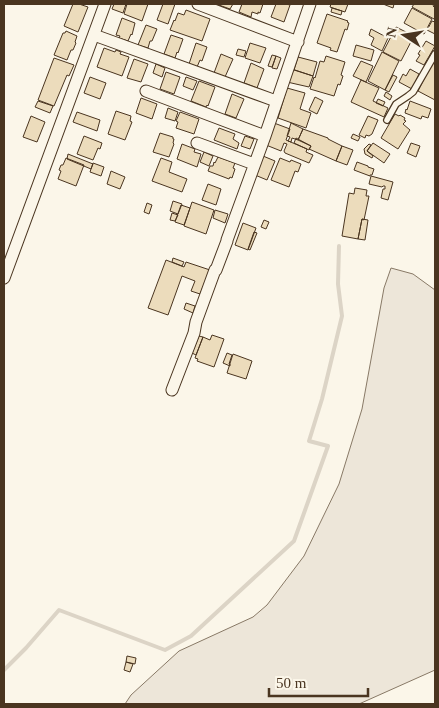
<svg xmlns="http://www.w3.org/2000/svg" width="439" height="708" viewBox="0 0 439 708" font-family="Georgia,serif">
	<rect width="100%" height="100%" fill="#fbf6e9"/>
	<path fill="#ede6d9" stroke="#887966" d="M 391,268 L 413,274 L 435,290 L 435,670 L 359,704 L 125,704 L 131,695 L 179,651 L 253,617 L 267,605 L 304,556 L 339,484 L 362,409 L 384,288 Z"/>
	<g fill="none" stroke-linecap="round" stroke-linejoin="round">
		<path stroke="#dcd4c6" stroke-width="4" d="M 4,670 L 26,648 L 59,610 L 165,650 L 191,636 L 294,541 L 328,446 L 309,441 L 322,399 L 342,316 L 338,284 L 339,246"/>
	</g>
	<path fill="#ecdcbc" stroke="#4a3520" d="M 73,4 L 79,4 L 88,7 L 78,32 L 64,26 Z
		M 114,4 L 126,4 L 123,13 L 112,9 Z
		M 127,4 L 148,4 L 142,21 L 124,14 Z
		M 163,4 L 175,4 L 168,24 L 157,20 Z
		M 216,4 L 233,4 L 230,9 Z
		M 242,4 L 263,4 L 260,13 L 258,12 L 258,14 L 252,12 L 251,17 L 239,12 Z
		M 276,4 L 286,4 L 290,5 L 284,22 L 271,17 Z
		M 331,4 L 348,4 L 345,12 L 330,7 Z
		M 383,4 L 394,4 L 393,8 Z
		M 414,4 L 435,4 L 435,5 L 434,4 L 433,6 L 435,8 L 435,17 L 434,19 L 412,7 Z
		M 332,8 L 342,11 L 341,15 L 331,12 Z
		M 412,8 L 432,19 L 424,34 L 404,23 Z
		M 186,10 L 210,19 L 202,41 L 170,30 L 174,20 L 175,21 L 178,13 L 184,15 Z
		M 327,14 L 348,21 L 347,22 L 349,23 L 347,30 L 345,29 L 337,52 L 330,50 L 331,48 L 317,43 Z
		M 122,18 L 135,23 L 132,35 L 131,34 L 128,41 L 119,38 L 120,36 L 116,35 Z
		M 432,21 L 435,22 L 435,34 L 427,30 Z
		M 146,25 L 157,29 L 152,41 L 150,41 L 148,48 L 138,45 Z
		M 396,27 L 414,36 L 401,61 L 383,52 Z
		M 371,29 L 388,38 L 382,51 L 371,45 L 374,38 L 369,35 Z
		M 66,31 L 77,36 L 75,42 L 76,43 L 73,50 L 71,50 L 67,60 L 54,55 L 63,33 L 65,33 Z
		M 171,35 L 183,39 L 178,53 L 177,52 L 175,58 L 164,54 Z
		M 426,41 L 435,46 L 424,65 L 416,61 L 420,55 L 418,54 Z
		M 196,43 L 207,47 L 202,61 L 200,60 L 197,67 L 189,64 Z
		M 250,43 L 266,48 L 260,63 L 245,58 Z
		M 356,45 L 374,50 L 371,61 L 353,56 Z
		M 104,48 L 115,52 L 116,50 L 121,52 L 120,54 L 129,57 L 122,76 L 97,67 Z
		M 238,49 L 246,51 L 244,57 L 236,55 Z
		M 382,52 L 399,61 L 385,90 L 368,81 Z
		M 221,54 L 233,59 L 225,77 L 214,73 Z
		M 272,55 L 276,56 L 272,67 L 268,66 Z
		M 276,56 L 281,58 L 277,69 L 272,68 Z
		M 326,56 L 345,62 L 341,75 L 343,76 L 340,85 L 338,84 L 334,96 L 310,89 L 314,77 L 315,78 L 320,61 L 324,62 Z
		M 298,57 L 317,62 L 313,76 L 294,70 Z
		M 435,57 L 435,100 L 418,91 Z
		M 54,58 L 74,65 L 69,76 L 67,75 L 54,106 L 38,100 Z
		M 134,59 L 148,64 L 141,82 L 127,78 Z
		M 361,61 L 373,66 L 366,82 L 353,76 Z
		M 251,63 L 264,69 L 257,88 L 244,83 Z
		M 156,64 L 165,68 L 162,77 L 153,73 Z
		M 292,69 L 313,76 L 309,87 L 287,82 Z
		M 410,69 L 419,74 L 412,89 L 399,82 L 403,74 L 406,76 Z
		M 166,72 L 180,77 L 174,94 L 160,89 Z
		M 393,75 L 397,77 L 389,92 L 385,90 Z
		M 90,77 L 106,83 L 100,99 L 84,93 Z
		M 186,77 L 197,81 L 193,90 L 183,86 Z
		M 361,80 L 379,88 L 373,101 L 388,108 L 384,117 L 351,102 Z
		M 199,81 L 215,87 L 208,106 L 207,105 L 206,107 L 191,101 Z
		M 287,88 L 305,93 L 300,109 L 311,113 L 306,128 L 278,118 Z
		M 386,92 L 392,96 L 390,100 L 384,96 Z
		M 232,94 L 244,99 L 236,118 L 225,114 Z
		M 315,97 L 323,101 L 317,114 L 309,110 Z
		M 141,98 L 157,104 L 152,119 L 136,113 Z
		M 378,99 L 385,102 L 383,106 L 376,103 Z
		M 38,101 L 53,106 L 50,113 L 35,107 Z
		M 410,101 L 431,109 L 428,118 L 422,116 L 421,119 L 405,113 L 406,109 L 407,110 Z
		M 168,108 L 178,112 L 175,121 L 165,118 Z
		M 116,111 L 131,116 L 130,121 L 132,122 L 125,140 L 108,134 Z
		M 77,112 L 100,120 L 97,131 L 73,122 Z
		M 180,112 L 199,119 L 194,134 L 176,128 L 178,122 L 176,121 Z
		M 395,114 L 399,116 L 400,115 L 405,118 L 404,120 L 406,121 L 403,124 L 410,130 L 398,149 L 381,138 Z
		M 31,116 L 45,122 L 37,142 L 23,137 Z
		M 368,116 L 378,120 L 372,134 L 369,136 L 366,135 L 365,138 L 359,135 Z
		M 274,123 L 290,129 L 286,140 L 307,149 L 306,152 L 313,155 L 309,163 L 285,153 L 284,151 L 287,144 L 284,143 L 281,151 L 266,145 Z
		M 291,123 L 303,129 L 298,140 L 292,138 L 291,142 L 288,141 L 290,137 L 287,136 Z
		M 219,128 L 235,134 L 233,139 L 239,143 L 237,149 L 214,140 Z
		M 303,129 L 328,138 L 328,139 L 342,146 L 336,161 L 309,149 L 311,146 L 298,140 Z
		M 160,133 L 173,137 L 173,139 L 174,139 L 173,143 L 174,144 L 169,157 L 153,152 Z
		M 353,134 L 360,137 L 358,141 L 351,138 Z
		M 84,136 L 102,143 L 100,149 L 98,148 L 93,160 L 77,154 Z
		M 245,136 L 254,139 L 250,149 L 241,146 Z
		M 296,138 L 311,146 L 309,150 L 294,143 Z
		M 373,143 L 390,154 L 384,163 L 367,151 Z
		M 411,143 L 420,146 L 416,157 L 407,153 Z
		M 182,144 L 195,149 L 194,152 L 201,154 L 197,167 L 177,159 Z
		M 369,144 L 371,145 L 367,151 L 373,156 L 372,158 L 365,154 L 364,149 Z
		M 342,146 L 353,150 L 347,165 L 336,161 Z
		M 204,152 L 213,156 L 209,166 L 200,162 Z
		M 68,154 L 93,164 L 91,169 L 67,159 Z
		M 263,156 L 275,161 L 267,180 L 255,175 Z
		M 218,157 L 235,163 L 233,168 L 235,169 L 232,178 L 230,177 L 229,179 L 208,171 L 210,166 L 213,166 L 214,162 L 215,163 Z
		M 66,158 L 84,165 L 76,186 L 58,179 L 61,171 L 59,170 L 61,165 L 63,165 Z
		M 161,158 L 172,162 L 169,172 L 187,179 L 182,192 L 152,181 Z
		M 280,158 L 290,162 L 291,160 L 301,164 L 298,172 L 295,171 L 289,187 L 271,180 Z
		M 357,162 L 368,166 L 368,167 L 374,169 L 372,175 L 370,175 L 370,176 L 354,170 Z
		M 93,163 L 104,167 L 101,176 L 90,172 Z
		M 111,171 L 125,177 L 120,189 L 107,184 Z
		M 371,176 L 393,182 L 388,200 L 381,198 L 383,189 L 385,189 L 385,186 L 383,186 L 382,187 L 369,184 Z
		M 208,184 L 221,189 L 216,205 L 202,200 Z
		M 355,188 L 367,190 L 366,196 L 369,196 L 364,220 L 362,219 L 358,239 L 342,236 L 349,193 L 354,194 Z
		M 173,201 L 182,204 L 178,214 L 170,211 Z
		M 192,202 L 214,210 L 206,234 L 184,226 Z
		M 147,203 L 152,205 L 149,214 L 144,212 Z
		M 181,205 L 190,208 L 184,225 L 175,222 Z
		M 215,210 L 228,214 L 225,223 L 213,218 Z
		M 172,213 L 178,215 L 175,221 L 170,220 Z
		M 362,219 L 368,220 L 365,240 L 358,239 Z
		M 264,220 L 269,222 L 266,229 L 261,227 Z
		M 243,223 L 256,228 L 248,250 L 235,245 Z
		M 254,232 L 257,233 L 250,250 L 248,249 Z
		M 173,258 L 184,262 L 182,266 L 172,262 Z
		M 166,260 L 184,267 L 186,262 L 210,270 L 200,294 L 191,291 L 195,281 L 182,276 L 168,315 L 148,308 Z
		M 186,303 L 195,306 L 193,313 L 184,309 Z
		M 212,335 L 224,339 L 214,367 L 197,361 L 198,359 L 195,358 L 203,337 L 210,340 Z
		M 199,336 L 203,337 L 196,355 L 192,353 Z
		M 227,353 L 232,355 L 229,364 L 230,364 L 230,366 L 223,363 Z
		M 233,354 L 252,361 L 246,379 L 227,373 Z
		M 127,656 L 136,658 L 135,664 L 126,662 Z
		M 126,662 L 133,664 L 130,672 L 124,670 Z"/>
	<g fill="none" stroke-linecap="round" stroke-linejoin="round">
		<g stroke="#4a3520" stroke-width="8">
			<path id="service" d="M 387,120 L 396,104 L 408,96 L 413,92 L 435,54"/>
		</g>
		<g stroke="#4a3520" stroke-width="13">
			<path id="minor" d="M 198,4 L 298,42
				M 94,35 L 276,101
				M 146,91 L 265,136
				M 197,143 L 254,164
				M 4,278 L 105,4
				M 172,390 L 194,333 L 196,322 L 215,270 L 216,270 L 227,241 L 227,240 L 265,136 L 310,4"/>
		</g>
		<use href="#service" stroke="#fbf6e9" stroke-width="5.5"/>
		<use href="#minor" stroke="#fbf6e9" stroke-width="11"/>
	</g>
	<rect width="439" height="708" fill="none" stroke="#4a3520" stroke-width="10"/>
	<g transform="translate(404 35) rotate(282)" stroke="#fbf6e9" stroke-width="4" paint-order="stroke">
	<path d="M0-4L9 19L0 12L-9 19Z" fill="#4a3520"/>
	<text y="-8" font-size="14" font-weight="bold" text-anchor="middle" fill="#4a3520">N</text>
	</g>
	<path d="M269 688v8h99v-8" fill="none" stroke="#4a3520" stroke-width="2.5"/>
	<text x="276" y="688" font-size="15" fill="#4a3520" stroke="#fbf6e9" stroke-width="4" paint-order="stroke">50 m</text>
</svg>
